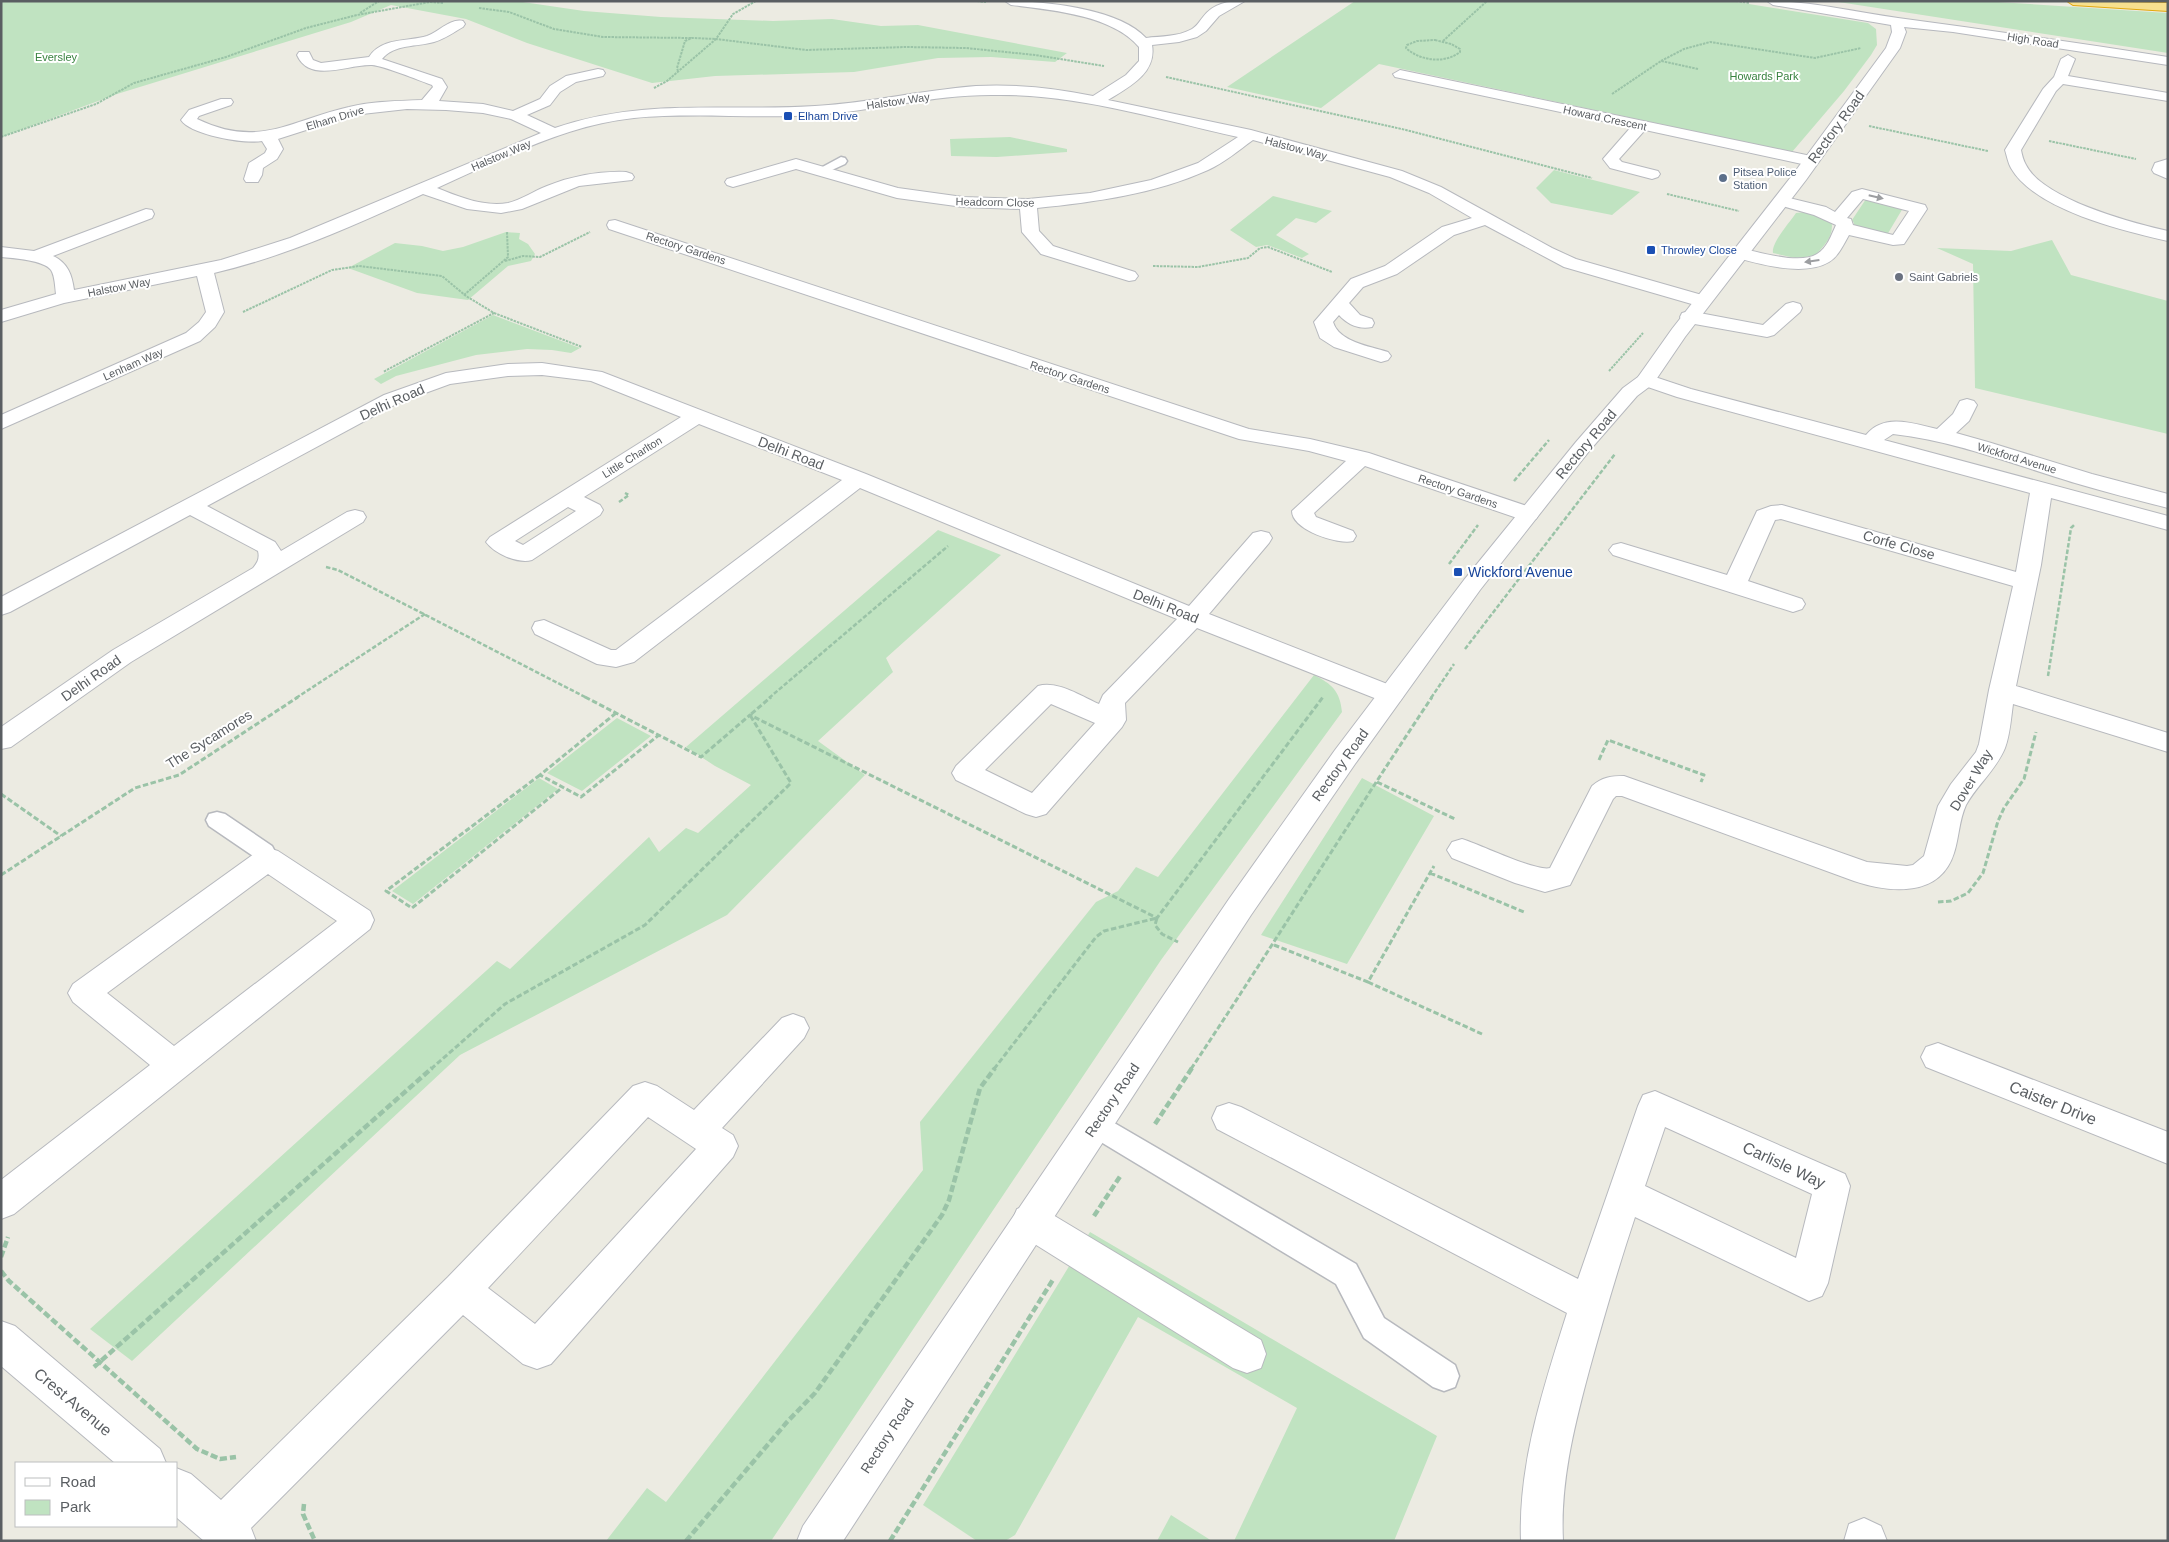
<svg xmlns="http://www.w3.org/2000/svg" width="2169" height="1542" viewBox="0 0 2169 1542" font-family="Arial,sans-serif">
	<rect width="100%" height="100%" fill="#ecebe2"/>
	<path fill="#c0e3c1" d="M 1,1 L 516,1 L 584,11 L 661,17 L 773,21 L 832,19 L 881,26 L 918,25 L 1067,53 L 1055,62 L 991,57 L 938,58 L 854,72 L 715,76 L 652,83 L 527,43 L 466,19 L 391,5 L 351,22 L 117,94 L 1,137 Z
		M 1355,1 L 1730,1 L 1868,23 L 1876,29 L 1877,45 L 1871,55 L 1844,91 L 1792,152 L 1379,64 L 1321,108 L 1227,87 Z
		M 1832,1 L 1982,1 L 2168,13 L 2168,53 Z
		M 1010,137 L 1067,149 L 1067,152 L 997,157 L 951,156 L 950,139 Z
		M 1554,170 L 1640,192 L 1612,215 L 1551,203 L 1536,188 Z
		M 1273,196 L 1332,211 L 1316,223 L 1296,218 L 1276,235 L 1309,254 L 1302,258 L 1267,245 L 1256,247 L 1230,230 Z
		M 1866,199 L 1903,208 L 1887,235 L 1854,227 L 1854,223 L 1852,220 Z
		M 1815,211 L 1831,218 C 1835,236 1826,243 1815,256 L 1795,258 L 1773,253 C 1771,243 1790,222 1796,213 Z
		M 506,232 L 520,233 L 519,239 L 528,244 L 535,254 L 531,261 L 508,266 L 468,300 L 417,293 L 348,268 L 395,243 L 422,246 L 443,251 L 463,247 Z
		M 2052,240 L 2071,275 L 2168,301 L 2168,434 L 1975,388 L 1973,264 L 1937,248 L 2011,251 Z
		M 493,315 L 580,348 L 571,353 L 552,350 L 527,349 L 476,355 L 396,376 L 381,384 L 374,379 Z
		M 938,530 L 1001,555 L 886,658 L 893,672 L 818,741 L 865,775 L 727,915 L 460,1055 L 132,1361 L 90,1329 L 497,961 L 510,969 L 649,837 L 659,852 L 686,828 L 698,833 L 751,785 L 715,766 L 686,747 Z
		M 1314,675 C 1332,684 1340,691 1342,712 L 1161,960 L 771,1541 L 606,1541 L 647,1488 L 666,1502 L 923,1170 L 920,1122 L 1096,902 L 1118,891 L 1136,867 L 1158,877 Z
		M 617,718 L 651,736 L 582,791 L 547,773 Z
		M 539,778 L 558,789 L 413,904 L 392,891 Z
		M 1362,778 L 1434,816 L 1347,964 L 1261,935 Z
		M 1090,1232 L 1437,1436 L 1394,1541 L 1234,1541 L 1297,1408 L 1138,1317 L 1015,1535 L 1005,1541 L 977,1541 L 923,1505 Z
		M 1171,1515 L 1212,1541 L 1157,1541 Z"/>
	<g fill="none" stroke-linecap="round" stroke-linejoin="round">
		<g stroke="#b7b9be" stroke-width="3">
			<path id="lane" d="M 841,157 L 845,158 L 847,161 L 845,164 L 821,175 L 815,171 Z
				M 217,812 L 225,814 L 272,846 L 279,859 L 276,865 L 268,868 L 260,865 L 256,858 L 209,826 L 206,820 L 209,814 Z
				M 1095,1113 L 1104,1117 L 1356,1264 L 1384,1318 L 1455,1365 L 1459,1376 L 1455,1387 L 1444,1391 L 1433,1387 L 1364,1338 L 1336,1284 L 1086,1133 L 1082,1125 L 1086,1117 Z"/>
		</g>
		<g stroke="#b7b9be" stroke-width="2">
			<path id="street" d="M 1005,1 C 1043,1 1119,8 1146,38 C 1161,36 1178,37 1192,29 C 1197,26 1199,22 1203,17 C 1214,3 1228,1 1245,1 L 1219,16 L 1206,31 L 1197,37 L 1179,42 L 1152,45 C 1157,73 1129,87 1108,100 L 1251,130 L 1402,171 L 1441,187 L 1552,248 L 1576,259 L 1709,297 L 1711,301 L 1709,305 L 1702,307 L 1564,267 L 1485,225 L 1454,235 L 1397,274 L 1363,287 L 1349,303 L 1360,315 L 1372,319 L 1374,323 L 1372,327 C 1359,330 1347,324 1339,315 L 1333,322 C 1339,342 1369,346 1388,352 L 1391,356 L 1388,360 L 1381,362 L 1334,347 L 1320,338 L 1314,322 L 1351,279 L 1385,266 L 1442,227 L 1472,218 L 1429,193 L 1390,177 L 1253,140 C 1239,150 1224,163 1208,170 C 1155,194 1095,202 1037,208 L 1039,231 L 1053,246 L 1135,272 L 1138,276 L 1135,280 L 1129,281 L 1041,254 L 1022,232 L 1020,209 L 963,207 L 897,198 L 796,169 L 733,187 L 727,185 L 725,182 L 727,179 L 796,159 L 898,188 L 963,197 L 1028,199 L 1090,193 L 1151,180 L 1198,163 L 1238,137 C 1157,119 1074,93 991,95 C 932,95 874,111 815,115 C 755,119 694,112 634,118 C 565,125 499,160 437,188 C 459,197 484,207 508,203 C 521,200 534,191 547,186 C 572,176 599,171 626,172 L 632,174 L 634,177 L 632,180 L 579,186 L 522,209 L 501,213 L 467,209 L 423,194 C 355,225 287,256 214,273 L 224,312 L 215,327 L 200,341 L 1,429 L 1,415 L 186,333 L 199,322 L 206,312 L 197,276 L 64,303 L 1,322 L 1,310 L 56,294 C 55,287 55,276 51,270 C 44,260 13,258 1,257 L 1,247 L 34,251 L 146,209 L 152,210 L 154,214 L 152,218 L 53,256 C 68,263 72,275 74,290 L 221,260 L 290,238 L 541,133 L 511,119 L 483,113 L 446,110 L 407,109 L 353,115 L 278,139 L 283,149 L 277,159 L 263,168 L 262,175 L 258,182 L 246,182 L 244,179 L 249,163 L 265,153 L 267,149 L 262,141 C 244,144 191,135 181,120 L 189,110 L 221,99 L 231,99 L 233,102 L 231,105 L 199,116 L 197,119 C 259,149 291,120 349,107 C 373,101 398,101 422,100 L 433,87 L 432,85 C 418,80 384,66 372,65 C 348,64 310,84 297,55 L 299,52 L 309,52 L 313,60 L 321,63 L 369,57 C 382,37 407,42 427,36 C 439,32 450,18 463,21 L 465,24 L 463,27 C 454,32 445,39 434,42 C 417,47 394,44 382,59 L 442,79 L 447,87 L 439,101 L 483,104 L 513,111 L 540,99 L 550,86 L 566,76 L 598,69 L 603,70 L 605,73 L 603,76 L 576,82 L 560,92 L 550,105 L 527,115 L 555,128 C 644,97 724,112 815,106 C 869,103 922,90 976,86 C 1016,84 1055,88 1093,96 L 1126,75 L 1139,61 L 1139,47 C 1112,15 1051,10 1011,5 Z
				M 2068,55 L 2075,59 L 2068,76 L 2168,93 L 2168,101 L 2063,84 L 2056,91 L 2021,150 C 2022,155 2023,160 2026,165 C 2043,199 2132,223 2168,231 L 2168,241 C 2124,231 2035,210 2011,168 C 2008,163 2007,156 2005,150 L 2043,89 L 2054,77 L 2061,59 Z
				M 1400,70 L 1811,156 L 1817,158 L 1819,161 L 1817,164 L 1811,166 L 1645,130 L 1619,159 L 1622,162 L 1658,171 L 1660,174 L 1658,177 L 1652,179 L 1610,168 L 1603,159 L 1631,127 L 1395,77 L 1393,74 Z
				M 2168,159 L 2168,179 L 2154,173 L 2152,170 L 2155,163 Z
				M 1862,189 L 1925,205 L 1927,209 L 1904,244 L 1893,245 L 1849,235 C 1844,244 1838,257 1829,262 C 1804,277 1759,264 1734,257 L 1731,253 L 1734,249 L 1740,248 C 1759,252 1800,265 1817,254 C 1827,248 1831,236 1836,225 L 1814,215 L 1775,204 L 1773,201 L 1775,198 L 1781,196 L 1826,207 L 1835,212 L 1852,192 ZM 1863,199 L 1909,211 L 1893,235 L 1853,225 L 1851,219 L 1847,218 Z
				M 615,220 L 1249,429 L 1310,439 L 1369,453 L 1536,509 L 1539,514 L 1536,519 L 1528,521 L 1520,519 L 1365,466 L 1314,513 L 1316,517 L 1353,531 L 1356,536 L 1353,541 C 1338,545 1292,530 1292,511 L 1346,461 L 1309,451 L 1239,439 L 609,229 L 607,225 L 609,221 Z
				M 1793,302 L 1800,304 L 1802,308 L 1800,312 L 1774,335 L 1767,337 L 1689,323 L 1682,321 L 1680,317 L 1682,313 L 1689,311 L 1763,325 L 1786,304 Z
				M 542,363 L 602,372 L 866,474 L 1189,606 L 1253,533 L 1261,531 L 1269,533 L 1272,538 L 1269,543 L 1209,614 L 1400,689 L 1404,695 L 1400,701 L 1391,704 L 1382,701 L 1197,628 L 1125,703 L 1126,720 L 1122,727 L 1046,814 L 1036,817 L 1026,814 L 956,780 L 952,773 L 956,766 L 1038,686 C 1057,680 1081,696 1099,704 L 1103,695 L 1177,619 L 860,488 L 634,662 L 616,667 L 597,664 L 535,634 L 532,628 L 535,622 L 544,620 L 611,650 L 616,650 L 842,480 L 699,424 L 584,497 L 600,505 L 603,510 L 600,515 L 532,560 C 518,564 495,554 486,542 L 490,537 L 681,417 L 591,381 L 542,375 L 508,376 L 450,384 L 398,403 L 207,506 L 275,542 L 281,551 L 347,512 L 355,510 L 363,512 L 366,517 L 363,522 L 131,662 L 11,747 L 1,749 L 1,727 L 113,650 L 253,568 C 257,563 260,559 258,551 L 190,515 L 10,612 L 1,615 L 1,597 L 384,395 L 446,373 L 508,364 ZM 568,507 L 576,511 L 523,545 L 515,541 ZM 1051,704 L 1095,723 L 1032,793 L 985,770 Z
				M 1646,374 L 1691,389 L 1866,435 C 1884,413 1912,423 1937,429 L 1953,414 L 1960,401 L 1967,399 L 1974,401 L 1977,405 L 1969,421 L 1956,433 L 1988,442 L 2092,474 L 2168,494 L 2168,508 C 2137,500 2105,492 2075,483 C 2015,465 1956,441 1893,434 L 1884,440 L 2168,516 L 2168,530 L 2051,498 L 2041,565 L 2016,686 L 2168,733 L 2168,752 L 2013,704 C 2011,718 2010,735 2005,748 C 1996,770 1977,785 1966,805 C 1959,820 1959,838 1954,853 C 1940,898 1890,893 1854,881 L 1622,796 L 1616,796 L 1613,799 L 1570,885 L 1545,892 L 1515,883 L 1452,858 L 1447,850 L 1452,842 L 1462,839 C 1479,844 1536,872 1550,868 L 1592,786 C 1602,777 1611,776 1624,776 L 1867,862 L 1907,866 L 1913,865 L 1924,856 L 1938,806 L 1951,784 L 1976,752 L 1979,744 L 1989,690 L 2013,586 L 1781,519 L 1775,520 L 1748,581 L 1802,599 L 1805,604 L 1802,609 L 1793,612 L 1613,555 L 1609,550 L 1613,545 L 1621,543 L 1727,575 L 1757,511 L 1771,506 L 1782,505 L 2016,572 L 2030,493 L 1677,397 L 1639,384 L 1636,380 L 1639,376 Z
				M 268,848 L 278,851 L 370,911 L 374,920 L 370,929 L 14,1214 L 1,1219 L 1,1180 L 150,1065 L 73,1002 L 68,993 L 73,984 L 258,851 ZM 268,874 L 337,921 L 174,1046 L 107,993 Z
				M 793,1014 L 804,1018 L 809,1028 L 804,1038 L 722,1128 L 733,1135 L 738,1146 L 733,1157 L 551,1364 L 537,1369 L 523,1364 L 463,1315 L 251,1528 L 256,1541 L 204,1541 L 176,1517 L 176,1468 L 191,1474 L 221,1500 L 448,1277 L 633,1086 L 645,1082 L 657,1086 L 694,1110 L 782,1018 ZM 648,1117 L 696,1149 L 535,1324 L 488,1288 Z
				M 1938,1043 L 2168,1132 L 2168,1164 L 1926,1067 L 1921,1057 L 1926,1047 Z
				M 1655,1091 L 1845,1174 L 1850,1186 L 1828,1283 L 1822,1296 L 1809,1301 L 1635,1217 C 1618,1268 1603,1320 1589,1371 C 1574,1427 1560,1483 1563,1541 L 1521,1541 C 1518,1463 1544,1386 1567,1313 L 1217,1129 L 1212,1118 L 1217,1107 L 1229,1103 L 1241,1107 L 1578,1279 L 1638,1106 L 1643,1095 ZM 1665,1127 L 1812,1194 L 1796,1258 L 1645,1186 Z
				M 1030,1204 L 1043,1209 L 1261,1340 L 1266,1354 L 1261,1368 L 1247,1373 L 1233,1368 L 1017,1233 L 1012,1221 L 1017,1209 Z
				M 1,1321 L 15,1326 L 160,1449 L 166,1463 L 115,1463 L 1,1366 Z
				M 1864,1518 L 1881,1526 L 1887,1541 L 1844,1541 L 1849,1524 Z"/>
		</g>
		<g stroke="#b6b8be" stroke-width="2">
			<path id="secondary" d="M 1767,1 C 1812,1 1854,12 1898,18 C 1988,30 2078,43 2168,57 L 2168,65 L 1953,32 L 1904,27 L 1906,32 L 1900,48 L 1806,180 L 1685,337 L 1653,384 L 1637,396 L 1590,450 L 1480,590 L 1355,764 L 1251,915 L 843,1541 L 797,1541 L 803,1526 L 1229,899 L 1335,750 L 1464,580 L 1576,442 L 1623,388 L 1638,377 L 1672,329 L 1794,173 L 1886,48 L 1892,32 L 1891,25 L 1773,5 Z"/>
		</g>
		<g stroke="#e2a80d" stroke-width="2">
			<path id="highway" d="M 2067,1 L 2168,3 L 2168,11 L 2073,5 Z"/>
		</g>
		<path stroke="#9ac3a7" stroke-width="2" stroke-dasharray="2.5 1" stroke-linecap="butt" d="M 756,1 L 733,14 L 716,39 L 806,50 L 906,47 L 966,48 L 1035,55 L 1104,66
			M 977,1 L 986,2
			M 1736,1 L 1749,3
			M 479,8 L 509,12 L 554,29 L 603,37 L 692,38
			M 360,13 L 379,1
			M 1435,40 L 1451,44 L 1460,49 L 1460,52 C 1445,64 1420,61 1406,48 L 1407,45 L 1417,41 Z
			M 1443,41 L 1487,1
			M 1661,61 L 1684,49 L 1710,42 L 1815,58 L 1861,48
			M 1166,77 L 1406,130 L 1592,178
			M 654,88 L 667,81 L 716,39 L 692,38 L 685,41 L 677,68 L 678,71
			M 1612,94 L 1661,61 L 1698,69
			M 1869,126 L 1988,151
			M 1,137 L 96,104 L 134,83 L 226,57 L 306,28 L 357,15 L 430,2 L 443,3
			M 2049,141 L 2136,159
			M 1667,194 L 1739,211
			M 505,261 L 523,256 L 540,257 L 590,232
			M 1153,266 L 1198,267 L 1248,258 L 1260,248 L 1268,247 L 1332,272
			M 464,295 L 508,257 L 507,232
			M 243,312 L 332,270 L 359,266 L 442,276 L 466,296 L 494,313 L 383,372
			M 494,313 L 582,347
			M 1609,371 L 1643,333"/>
		<path stroke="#9ac3a7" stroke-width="2.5" stroke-dasharray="4.5 2" stroke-linecap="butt" d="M 1514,481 L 1549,440
			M 619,502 L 629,495 L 625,493
			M 1449,564 L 1478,525
			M 326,567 L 338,570 L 587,698
			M 1465,649 L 1615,454
			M 2048,676 L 2071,528 L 2074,525
			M 296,698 L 425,614
			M 769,698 L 948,546
			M 1431,698 L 1454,664"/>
		<path stroke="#9ac3a7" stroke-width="3" stroke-dasharray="5.5 2.5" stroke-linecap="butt" d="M 585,697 L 701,757 L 750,715 L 1157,918 L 1323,697
			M 616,713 L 540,775 L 581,797 L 659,735
			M 1599,760 L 1608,740 L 1704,775 L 1701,782
			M 540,775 L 386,891 L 412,908 L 563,787
			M 1377,782 L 1455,819
			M 1,794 L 61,836
			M 1430,873 L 1524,912
			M 1,875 L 135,788 L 179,775 L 298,697
			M 1938,902 L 1951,901 L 1968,893 L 1983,873 L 1998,821 L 2004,808 L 2024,779 L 2036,732
			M 1274,945 L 1368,982 L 1434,866
			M 1368,982 L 1482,1034
			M 431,1069 L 505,1004 L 645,925 L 791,783 L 750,715 L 771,697
			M 994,1069 L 1096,937 L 1104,931 L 1157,918 L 1155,925 L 1162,934 L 1178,942
			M 1191,1069 C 1273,946 1350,820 1432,697"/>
		<path stroke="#9ac3a7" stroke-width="4.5" stroke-dasharray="7 3" stroke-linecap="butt" d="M 1155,1124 L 1192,1068
			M 1094,1216 L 1121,1175
			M 1,1257 L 8,1237
			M 1,1271 L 9,1281 L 197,1449 L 220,1459 L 236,1457
			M 94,1367 L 432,1068
			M 304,1504 L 303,1514 L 315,1541
			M 686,1541 L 787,1422 L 815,1393 L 942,1215 L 949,1200 L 980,1088 L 995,1068
			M 890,1541 L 1054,1278"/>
		<use href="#lane" fill="#fff" fill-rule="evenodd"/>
		<use href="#street" fill="#fff" fill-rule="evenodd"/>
		<use href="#secondary" fill="#fff" fill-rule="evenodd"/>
		<use href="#highway" fill="#f7e08f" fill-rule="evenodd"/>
	</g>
	<defs><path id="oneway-solid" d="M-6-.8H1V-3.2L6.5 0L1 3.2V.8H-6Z" transform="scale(1.25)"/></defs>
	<g fill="#9c9ea1">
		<use href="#oneway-solid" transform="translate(1876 197) rotate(13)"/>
		<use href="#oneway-solid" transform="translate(1812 261) rotate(172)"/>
	</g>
	<g fill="#1a4fb4" stroke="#fff" stroke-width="2">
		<rect x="783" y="111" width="10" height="10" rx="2.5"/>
		<rect x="1646" y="245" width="10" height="10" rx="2.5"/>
		<rect x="1453" y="567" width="10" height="10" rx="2.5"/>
	</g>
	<circle fill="#5c6f8a" stroke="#fff" stroke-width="2" cx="1723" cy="178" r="5"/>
	<circle fill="#6b7280" stroke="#fff" stroke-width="2" cx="1899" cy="277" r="5"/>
	<g text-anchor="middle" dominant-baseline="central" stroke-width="4" stroke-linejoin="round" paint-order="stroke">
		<g font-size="11" fill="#5a5e62" stroke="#fff">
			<text transform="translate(2033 40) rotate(9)">High Road</text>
			<text transform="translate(898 101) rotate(-8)">Halstow Way</text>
			<text transform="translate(335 118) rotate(-17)">Elham Drive</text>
			<text transform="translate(1605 118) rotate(12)">Howard Crescent</text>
			<text transform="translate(1296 148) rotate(15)">Halstow Way</text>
			<text transform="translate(501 155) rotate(-23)">Halstow Way</text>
			<text transform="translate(995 202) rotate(1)">Headcorn Close</text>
			<text transform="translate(686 248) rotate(18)">Rectory Gardens</text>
			<text transform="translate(119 287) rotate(-11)">Halstow Way</text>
			<text transform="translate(133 364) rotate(-24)">Lenham Way</text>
			<text transform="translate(1070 377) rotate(18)">Rectory Gardens</text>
			<text transform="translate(632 457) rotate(-32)">Little Charlton</text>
			<text transform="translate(2017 458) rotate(17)">Wickford Avenue</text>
			<text transform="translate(1458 491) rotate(19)">Rectory Gardens</text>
		</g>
		<g font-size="11" fill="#398240" stroke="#fff">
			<text x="56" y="57">Eversley</text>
			<text x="1764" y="76">Howards Park</text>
		</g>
		<g font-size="11" fill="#164399" stroke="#fff" text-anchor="start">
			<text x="798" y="116">Elham Drive</text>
			<text x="1661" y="250">Throwley Close</text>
		</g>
		<g font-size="11" fill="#4e5e75" stroke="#fff" text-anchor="start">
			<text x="1733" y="172">Pitsea Police<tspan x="1733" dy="13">Station</tspan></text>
		</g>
		<g font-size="11" fill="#5b616d" stroke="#fff" text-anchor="start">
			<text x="1909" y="277">Saint Gabriels</text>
		</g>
		<g font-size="14" fill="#5a5e62" stroke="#fff">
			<text transform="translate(1836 127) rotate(-54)">Rectory Road</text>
			<text transform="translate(392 402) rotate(-24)">Delhi Road</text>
			<text transform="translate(1586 444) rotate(-50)">Rectory Road</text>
			<text transform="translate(791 453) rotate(21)">Delhi Road</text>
			<text transform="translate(1899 545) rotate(16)">Corfe Close</text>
			<text transform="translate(1166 606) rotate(22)">Delhi Road</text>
			<text transform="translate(91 678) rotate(-35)">Delhi Road</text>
			<text transform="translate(209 739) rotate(-32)">The Sycamores</text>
			<text transform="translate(1340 765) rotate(-54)">Rectory Road</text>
			<text transform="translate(1971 780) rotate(-59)">Dover Way</text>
			<text transform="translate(1112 1100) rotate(-56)">Rectory Road</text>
			<text transform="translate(887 1436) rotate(-57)">Rectory Road</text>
		</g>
		<g font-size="14" fill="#164399" stroke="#fff" text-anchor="start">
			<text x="1468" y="572">Wickford Avenue</text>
		</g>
		<g font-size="16" fill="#5a5e62" stroke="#fff">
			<text transform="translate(2053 1103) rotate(22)">Caister Drive</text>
			<text transform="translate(1784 1165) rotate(25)">Carlisle Way</text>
			<text transform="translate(73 1402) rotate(40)">Crest Avenue</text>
		</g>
	</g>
	<rect width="2169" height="1542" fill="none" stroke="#5a5e62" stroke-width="5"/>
	<rect x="15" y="1462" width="162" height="65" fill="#ffffff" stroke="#bdbfc0"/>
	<rect x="25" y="1478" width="25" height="8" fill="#ffffff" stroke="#bdbfc0"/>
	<text x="60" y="1487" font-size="15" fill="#5a5e62">Road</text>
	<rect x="25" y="1500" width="25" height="15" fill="#c0e3c1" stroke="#bdbfc0"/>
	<text x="60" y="1512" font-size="15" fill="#5a5e62">Park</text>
</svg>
